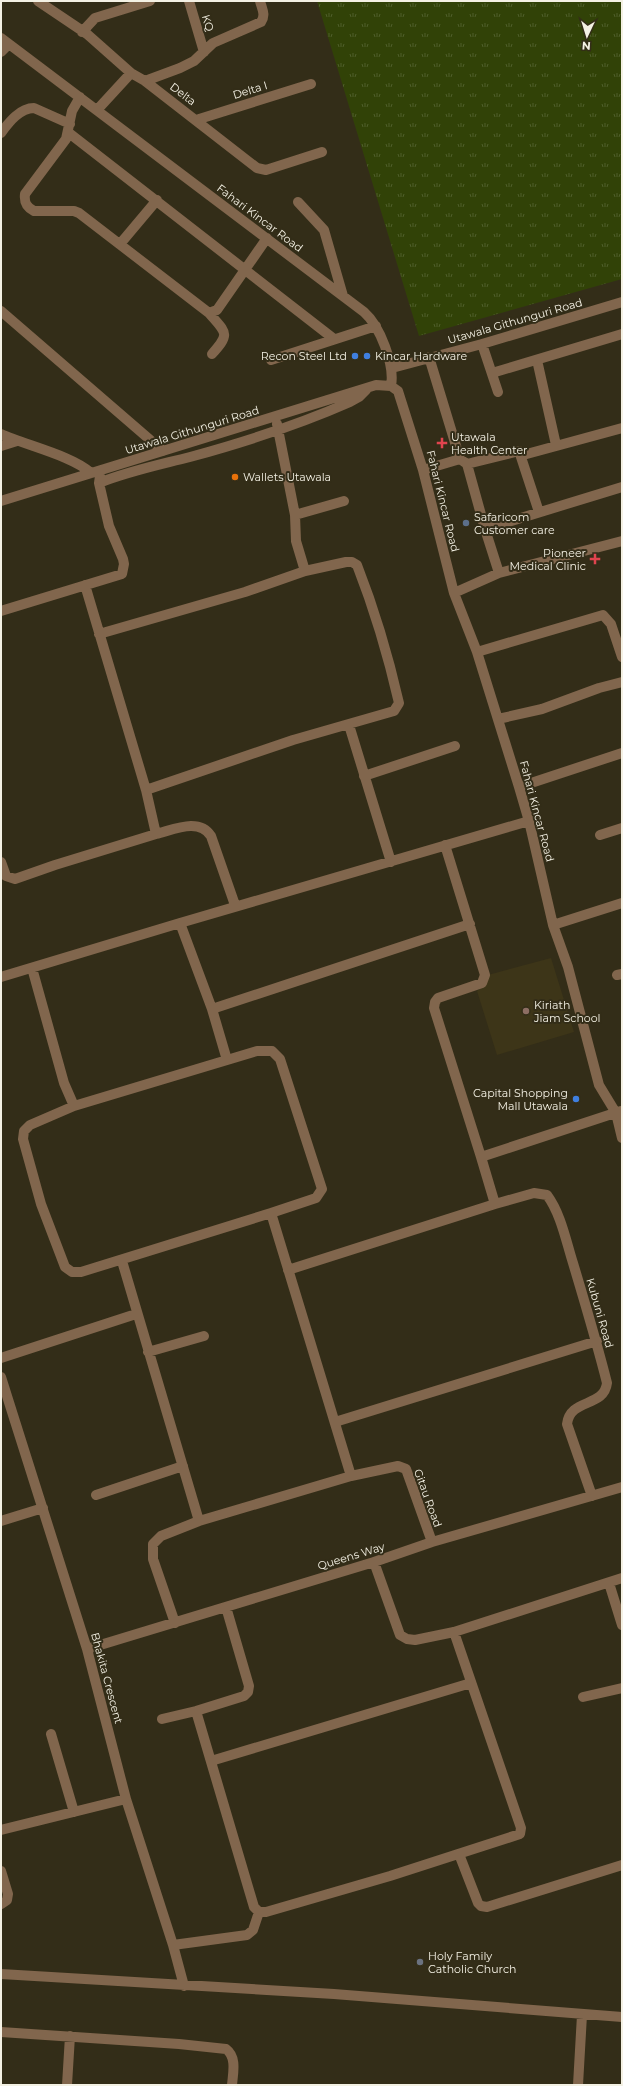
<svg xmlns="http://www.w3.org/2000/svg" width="623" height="2086" viewBox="0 0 623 2086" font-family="Montserrat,sans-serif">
	<defs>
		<pattern id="grass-tufts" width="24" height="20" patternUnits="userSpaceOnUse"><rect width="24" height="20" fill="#314207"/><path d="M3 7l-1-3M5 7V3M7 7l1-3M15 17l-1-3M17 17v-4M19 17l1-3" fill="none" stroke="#4f5e2b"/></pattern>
	</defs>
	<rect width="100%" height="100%" fill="#332d18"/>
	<path fill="#3d3518" d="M 551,958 L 574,1032 L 497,1055 L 477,991 L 484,986 L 488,975 Z"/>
	<path fill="url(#grass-tufts)" d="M 317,1 L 622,1 L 622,279 L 419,336 Z"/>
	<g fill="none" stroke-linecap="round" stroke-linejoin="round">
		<path stroke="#81664d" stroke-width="10" d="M 38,1 L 87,34 L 131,73 L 145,81 L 257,168 L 266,170 L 322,152
			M 189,1 L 204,52
			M 82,32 L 95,18 L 150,1
			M 1,38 L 364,312 C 380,326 395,365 391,386
			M 1,52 L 9,44
			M 145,81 L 180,68 L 194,61 L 213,43 L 261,22 C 266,15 262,9 260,1
			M 80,97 L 72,111 L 66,139 L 25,194 C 24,202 26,207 34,211 L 74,211 L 79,213 L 209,313 L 217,310 L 267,238
			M 97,110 L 131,73
			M 196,120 L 311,84
			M 1,133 C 9,122 20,108 34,108 L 70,124
			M 69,133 L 334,339
			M 298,202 L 324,230 L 343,296
			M 120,244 L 157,200
			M 1,311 L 163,451
			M 209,313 C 226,333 231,333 212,354
			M 482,344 L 498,392
			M 429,357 L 460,459 L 467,464 L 485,529 L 499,573
			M 271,360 L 376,326
			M 537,360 L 556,445
			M 392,368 L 482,344 L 622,302
			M 492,373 L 622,334
			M 277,424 L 295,515
			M 1,434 C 25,445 73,456 91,473
			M 1,446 L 17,441
			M 519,451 L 539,512
			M 467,464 L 519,451 L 523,455 L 622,428
			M 423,470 L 460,459
			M 99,483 C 129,471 159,465 190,457 C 245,442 298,425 350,402 L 359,397 L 366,390
			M 1,501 L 376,385 L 391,386 L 398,391 L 423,470 L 454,593 L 477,652 L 519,787 L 529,821 L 553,925 L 568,967 L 599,1085 L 616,1113 L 622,1138
			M 485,529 L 622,487
			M 454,593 L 499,573 L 622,541
			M 1,611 L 122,574 L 124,564 L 123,559 L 109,526 L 99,483 L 100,476
			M 99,634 L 245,592 L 305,571
			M 477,652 L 603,615 L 611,624 L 622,657
			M 498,719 L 542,709 L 599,688 L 622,682
			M 349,725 L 391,862
			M 364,776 L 455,746
			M 519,787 L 622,753
			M 146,790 L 293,740 L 394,711 L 399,703 C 388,655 375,611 357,565 L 352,562 L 346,562 L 305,571 L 296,541 L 295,515 L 344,501
			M 156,834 C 173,830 199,817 211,836 L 235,905
			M 600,835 L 622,828
			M 445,845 L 485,975 L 482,983 L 438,998 L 435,1002 L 434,1008 L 481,1157
			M 1,862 L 6,876 L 15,879 L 55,865 L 156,834 L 146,790 L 85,585
			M 553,925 L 622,903
			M 32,968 L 64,1083 L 74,1106
			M 617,975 L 622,974
			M 1,977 L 180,923
			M 212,1009 L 470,924
			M 227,1060 L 212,1009 L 180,923 L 529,821
			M 495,1204 L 534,1193 L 547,1195 C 561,1214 566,1241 573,1263 C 585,1303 597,1343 607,1383 C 604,1408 570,1398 567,1424 L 592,1496
			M 271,1213 L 316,1198 L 322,1189 L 280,1059 L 272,1051 L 257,1051 L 74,1106 L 30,1125 L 24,1131 L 23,1139 L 41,1204 L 65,1267 L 72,1272 L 81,1272 L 271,1213 L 351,1476
			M 122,1261 L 199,1521 L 351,1476 L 398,1466 L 406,1469 L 432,1542
			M 288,1270 L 495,1204 L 481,1157 L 621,1111
			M 148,1352 L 204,1336
			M 1,1358 L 136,1314
			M 1,1377 L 87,1649 L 126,1799 L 173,1945 L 184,1986
			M 335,1422 L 597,1341
			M 96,1495 L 183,1466
			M 1,1521 L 43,1508
			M 374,1562 L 400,1635 L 407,1639 L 415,1640 L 454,1632 L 622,1578
			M 609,1583 L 622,1625
			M 175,1623 L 153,1559 L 153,1544 L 161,1536 L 199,1521
			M 87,1649 L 374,1562 L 432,1542 L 622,1487
			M 583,1697 L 622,1688
			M 196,1711 L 254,1907 L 259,1912 L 266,1912 L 390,1876 L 520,1834 L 521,1828 L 454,1632
			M 162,1719 L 196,1711 L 244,1696 L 248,1692 L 249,1686 L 226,1607
			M 51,1734 L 74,1812
			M 211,1761 L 471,1683
			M 1,1830 L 126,1799
			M 459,1854 L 478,1903 L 481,1906 L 487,1907 L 622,1865
			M 1,1871 L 8,1894 L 7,1900 L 1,1904
			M 173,1945 L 247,1935 L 253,1930 L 259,1912
			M 1,1974 L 334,1994 L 622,2017
			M 1,2032 L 179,2044 L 226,2049 C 237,2057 233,2073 232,2085
			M 67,2085 L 70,2036
			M 578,2085 L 582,2015"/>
	</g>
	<g fill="#3f7fe0" stroke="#332d18" stroke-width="1.5">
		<circle cx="355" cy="356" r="4"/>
		<circle cx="367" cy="356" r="4"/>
		<circle cx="576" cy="1099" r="4"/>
	</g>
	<g fill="#e0444e" stroke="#332d18" stroke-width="1.5">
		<path d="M440 437h4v4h4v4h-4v4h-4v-4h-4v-4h4z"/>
		<path d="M593 553h4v4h4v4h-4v4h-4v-4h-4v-4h4z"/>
	</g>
	<circle fill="#e8710a" stroke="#332d18" stroke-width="1.5" cx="235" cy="477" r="4"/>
	<circle fill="#5c6f8a" stroke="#332d18" stroke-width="1.5" cx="466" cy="523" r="4"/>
	<circle fill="#8d6e63" stroke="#332d18" stroke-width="1.5" cx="526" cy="1011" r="4"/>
	<circle fill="#6b7280" stroke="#332d18" stroke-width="1.5" cx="420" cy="1962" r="4"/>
	<g text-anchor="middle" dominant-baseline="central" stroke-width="4" stroke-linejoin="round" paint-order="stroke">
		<g font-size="11" fill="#f4f1e4" stroke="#332d18">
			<text transform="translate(208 23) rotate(74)">KQ</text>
			<text transform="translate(250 90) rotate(-17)">Delta I</text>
			<text transform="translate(183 94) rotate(37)">Delta</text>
			<text transform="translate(260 218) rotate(37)">Fahari Kincar Road</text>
			<text transform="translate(515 321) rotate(-16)">Utawala Githunguri Road</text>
			<text transform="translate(192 430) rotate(-17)">Utawala Githunguri Road</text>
			<text transform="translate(443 501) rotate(76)">Fahari Kincar Road</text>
			<text transform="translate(537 811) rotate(75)">Fahari Kincar Road</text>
			<text transform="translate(600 1313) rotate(74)">Kubuni Road</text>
			<text transform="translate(428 1498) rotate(70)">Gitau Road</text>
			<text transform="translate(351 1556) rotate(-17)">Queens Way</text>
			<text transform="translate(107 1678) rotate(75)">Bhakita Crescent</text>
		</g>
		<g font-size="11" fill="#f4f1e4" stroke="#332d18" text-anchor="start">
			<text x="347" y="356" text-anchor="end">Recon Steel Ltd</text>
			<text x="375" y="356">Kincar Hardware</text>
			<text x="451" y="437">Utawala<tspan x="451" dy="13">Health Center</tspan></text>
			<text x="243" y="477">Wallets Utawala</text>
			<text x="474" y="517">Safaricom<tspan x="474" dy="13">Customer care</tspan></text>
			<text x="586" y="553" text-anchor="end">Pioneer<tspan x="586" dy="13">Medical Clinic</tspan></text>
			<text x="534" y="1005">Kiriath<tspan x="534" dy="13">Jiam School</tspan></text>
			<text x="568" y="1093" text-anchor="end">Capital Shopping<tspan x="568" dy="13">Mall Utawala</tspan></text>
			<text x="428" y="1956">Holy Family<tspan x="428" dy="13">Catholic Church</tspan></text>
		</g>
	</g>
	<rect width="623" height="2086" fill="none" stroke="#f4f1e4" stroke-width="4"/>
	<g transform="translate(587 36) rotate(184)" stroke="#332d18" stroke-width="3" paint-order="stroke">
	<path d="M0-3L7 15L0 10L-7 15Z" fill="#f4f1e4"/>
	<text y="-6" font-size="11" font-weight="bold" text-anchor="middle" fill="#f4f1e4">N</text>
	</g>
</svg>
